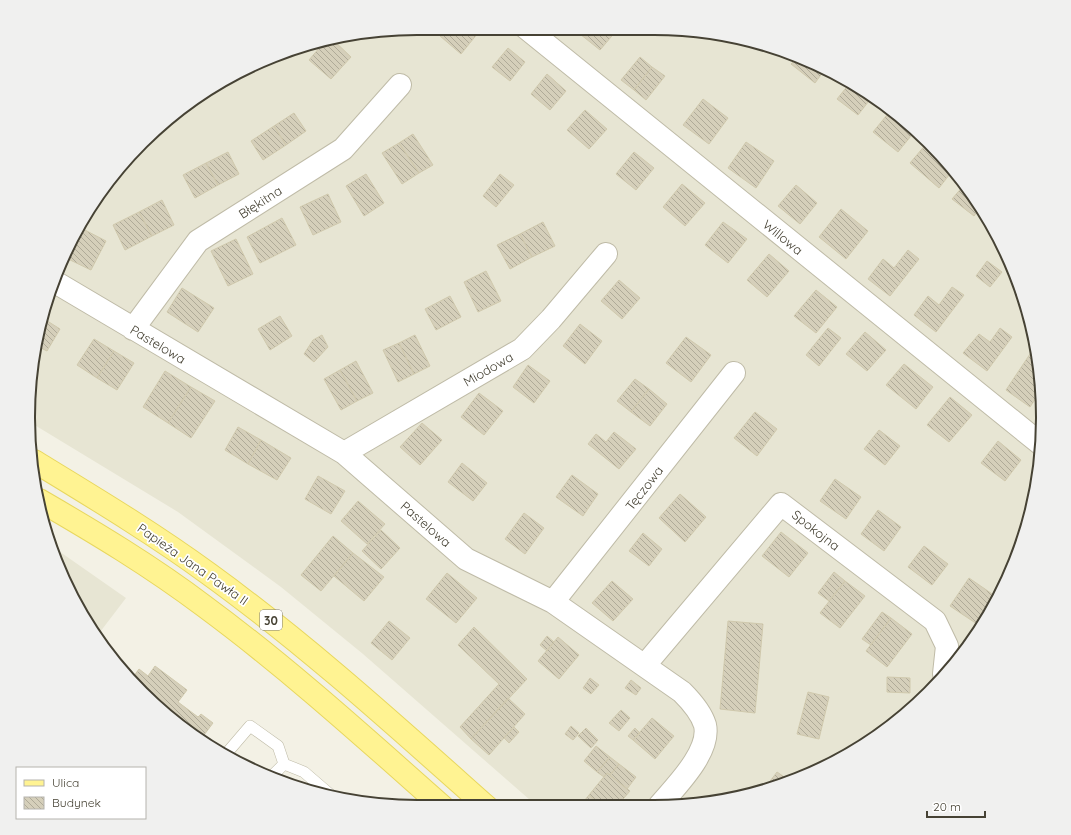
<svg xmlns="http://www.w3.org/2000/svg" width="1071" height="835" viewBox="0 0 1071 835" font-family="Quicksand,sans-serif">
	<defs>
		<pattern id="building-back-hatch" width="6" height="6" patternUnits="userSpaceOnUse"><rect width="6" height="6" fill="#d5cfba"/><path d="M-1 5l2 2M0 0l6 6M5-1l2 2" fill="none" stroke="#afaa98"/></pattern>
	</defs>
	<rect width="100%" height="100%" fill="#f3f1e5"/>
	<path fill="#e7e5d3" d="M 417,28 L 679,29 L 778,49 L 826,68 L 891,109 L 946,161 L 991,223 L 1022,292 L 1040,366 L 1042,443 L 1030,518 L 1003,590 L 963,654 L 910,710 L 848,755 L 778,786 L 679,806 L 538,807 L 363,654 L 281,587 L 178,512 L 28,421 L 41,317 L 80,223 L 142,142 L 223,80 L 316,41 Z
		M 53,547 L 126,598 L 97,636 L 80,612 Z"/>
	<path fill="url(#building-back-hatch)" stroke="#d0c9ad" d="M 446,28 L 482,28 L 461,54 L 440,36 Z
		M 584,29 L 615,29 L 617,30 L 600,50 L 580,34 Z
		M 332,39 L 351,57 L 331,79 L 309,60 L 326,40 Z
		M 508,48 L 525,62 L 510,81 L 492,67 Z
		M 640,57 L 652,67 L 634,90 L 621,80 Z
		M 798,57 L 826,68 L 815,83 L 791,64 Z
		M 652,67 L 665,76 L 646,100 L 634,90 Z
		M 547,74 L 566,91 L 550,110 L 531,94 Z
		M 850,83 L 872,97 L 858,115 L 837,99 Z
		M 703,99 L 728,118 L 709,144 L 683,125 Z
		M 585,110 L 607,129 L 589,149 L 567,130 Z
		M 891,110 L 915,131 L 898,152 L 873,132 Z
		M 294,113 L 306,131 L 286,145 L 274,126 Z
		M 274,126 L 286,145 L 263,160 L 251,141 Z
		M 413,134 L 433,165 L 419,173 L 399,143 Z
		M 746,142 L 774,161 L 756,188 L 728,168 Z
		M 399,143 L 419,173 L 402,184 L 382,153 Z
		M 927,143 L 946,161 L 953,170 L 939,188 L 910,163 Z
		M 228,152 L 239,174 L 218,185 L 206,163 Z
		M 634,152 L 654,168 L 636,190 L 616,174 Z
		M 206,163 L 218,185 L 195,198 L 183,175 Z
		M 366,174 L 384,203 L 364,216 L 346,186 Z
		M 500,174 L 514,185 L 496,207 L 483,196 Z
		M 682,184 L 705,203 L 685,226 L 663,207 Z
		M 796,185 L 817,203 L 800,224 L 778,206 Z
		M 964,185 L 980,208 L 974,216 L 952,199 Z
		M 328,194 L 341,222 L 313,235 L 300,207 Z
		M 162,200 L 174,225 L 152,236 L 139,212 Z
		M 841,209 L 868,231 L 846,259 L 819,237 Z
		M 139,212 L 152,236 L 125,250 L 113,225 Z
		M 282,218 L 296,245 L 260,263 L 247,237 Z
		M 543,222 L 555,246 L 532,257 L 520,234 Z
		M 723,222 L 747,239 L 728,263 L 705,245 Z
		M 991,224 L 996,235 L 988,228 Z
		M 79,227 L 106,241 L 91,270 L 66,258 Z
		M 520,234 L 532,257 L 510,269 L 497,245 Z
		M 236,239 L 253,274 L 228,286 L 211,251 Z
		M 908,250 L 919,259 L 890,296 L 868,279 L 883,259 L 894,268 Z
		M 769,254 L 789,271 L 767,297 L 747,280 Z
		M 987,261 L 1002,272 L 990,287 L 976,276 Z
		M 486,271 L 501,301 L 478,312 L 464,282 Z
		M 619,280 L 640,298 L 622,319 L 601,301 Z
		M 952,287 L 964,295 L 936,332 L 914,315 L 928,296 L 939,305 Z
		M 182,288 L 214,308 L 198,332 L 167,312 Z
		M 816,290 L 837,307 L 816,333 L 794,316 Z
		M 450,296 L 461,317 L 436,330 L 425,309 Z
		M 280,316 L 292,336 L 270,350 L 258,329 Z
		M 41,317 L 60,329 L 47,351 L 37,346 Z
		M 580,324 L 602,341 L 585,364 L 563,346 Z
		M 828,328 L 841,338 L 819,366 L 806,355 Z
		M 1000,328 L 1012,337 L 987,371 L 963,353 L 979,334 L 990,342 Z
		M 865,332 L 886,350 L 867,371 L 846,354 Z
		M 322,335 L 328,347 L 314,362 L 304,354 L 313,340 Z
		M 415,335 L 430,366 L 414,374 L 399,343 Z
		M 686,337 L 711,355 L 691,382 L 666,363 Z
		M 94,339 L 114,351 L 97,378 L 77,365 Z
		M 399,343 L 414,374 L 398,382 L 383,350 Z
		M 1034,348 L 1040,366 L 1040,392 L 1030,407 L 1006,390 Z
		M 114,351 L 134,363 L 117,390 L 97,378 Z
		M 356,361 L 373,393 L 357,401 L 340,370 Z
		M 904,364 L 933,387 L 916,409 L 886,385 Z
		M 528,365 L 550,381 L 534,403 L 513,387 Z
		M 340,370 L 357,401 L 341,410 L 324,379 Z
		M 165,371 L 191,387 L 168,423 L 143,407 Z
		M 635,379 L 649,389 L 631,412 L 617,401 Z
		M 191,387 L 215,401 L 191,438 L 168,423 Z
		M 649,389 L 667,404 L 650,426 L 631,412 Z
		M 479,393 L 503,411 L 484,435 L 461,417 Z
		M 950,397 L 972,415 L 949,442 L 927,425 Z
		M 755,412 L 777,429 L 757,456 L 734,438 Z
		M 422,423 L 442,440 L 420,465 L 400,447 Z
		M 238,427 L 261,440 L 248,464 L 225,450 Z
		M 879,430 L 900,446 L 885,465 L 864,449 Z
		M 614,432 L 636,449 L 619,469 L 588,444 L 596,434 L 606,442 Z
		M 261,440 L 291,458 L 277,480 L 248,464 Z
		M 998,441 L 1021,460 L 1005,481 L 981,463 Z
		M 462,463 L 487,483 L 473,501 L 448,482 Z
		M 572,475 L 598,494 L 583,516 L 556,497 Z
		M 318,476 L 345,491 L 331,514 L 305,499 Z
		M 835,479 L 861,497 L 846,519 L 820,501 Z
		M 680,494 L 706,517 L 685,542 L 659,518 Z
		M 358,501 L 385,524 L 367,544 L 341,521 Z
		M 878,510 L 901,527 L 884,551 L 861,534 Z
		M 524,513 L 544,528 L 525,554 L 505,539 Z
		M 381,530 L 400,548 L 381,569 L 362,551 Z
		M 781,532 L 808,553 L 789,577 L 762,556 Z
		M 643,533 L 662,549 L 649,566 L 629,551 Z
		M 333,536 L 353,553 L 321,591 L 301,575 Z
		M 924,546 L 948,564 L 932,585 L 908,567 Z
		M 353,553 L 384,577 L 364,601 L 334,576 Z
		M 834,572 L 845,581 L 829,601 L 818,593 Z
		M 447,573 L 477,598 L 456,623 L 426,599 Z
		M 969,578 L 998,598 L 980,626 L 950,606 Z
		M 612,581 L 633,599 L 613,621 L 592,603 Z
		M 845,581 L 865,596 L 840,628 L 820,613 Z
		M 882,612 L 891,618 L 871,645 L 862,639 Z
		M 891,618 L 912,634 L 887,667 L 866,651 Z
		M 389,621 L 410,638 L 392,660 L 371,643 Z
		M 728,621 L 763,624 L 755,713 L 720,709 Z
		M 474,627 L 527,679 L 471,739 L 460,727 L 499,684 L 458,645 Z
		M 547,636 L 554,642 L 547,651 L 540,645 Z
		M 558,637 L 579,655 L 559,679 L 538,661 Z
		M 155,666 L 187,690 L 178,702 L 198,717 L 201,714 L 213,723 L 204,735 L 204,743 L 131,680 L 139,669 L 148,676 Z
		M 887,677 L 910,678 L 910,693 L 887,692 Z
		M 590,678 L 599,685 L 591,694 L 583,688 Z
		M 631,680 L 641,688 L 636,695 L 625,688 Z
		M 808,692 L 829,697 L 819,739 L 797,734 Z
		M 508,698 L 525,714 L 489,755 L 471,739 Z
		M 621,710 L 630,718 L 619,731 L 609,723 Z
		M 652,718 L 674,736 L 655,759 L 633,740 Z
		M 571,726 L 579,733 L 573,740 L 565,734 Z
		M 514,727 L 519,732 L 509,743 L 504,738 Z
		M 586,728 L 598,740 L 591,748 L 578,736 Z
		M 635,728 L 640,733 L 633,740 L 628,736 Z
		M 596,746 L 610,757 L 597,772 L 584,761 Z
		M 610,757 L 619,764 L 610,775 L 607,773 L 604,777 L 597,772 Z
		M 619,764 L 636,777 L 627,789 L 610,775 Z
		M 777,772 L 790,781 L 778,786 L 764,789 Z
		M 607,773 L 630,791 L 617,806 L 603,806 L 589,795 Z
		M 589,795 L 603,806 L 580,806 Z"/>
	<g fill="none" stroke-linecap="round" stroke-linejoin="round">
		<g stroke="#bfbba7" stroke-width="12">
			<path id="lane" d="M 226,754 L 250,726 L 278,746 L 284,764 L 304,772 L 333,797
				M 270,778 L 284,764"/>
		</g>
		<g stroke="#bfbba7" stroke-width="24">
			<path id="street" d="M 526,28 L 1042,445
				M 55,282 L 344,453 L 466,559 L 553,602 L 682,692 C 691,701 701,712 705,725 C 711,752 675,787 659,806
				M 133,329 L 198,241 L 343,149 L 400,85
				M 344,453 L 522,349 L 551,319 L 606,254
				M 553,602 L 734,373
				M 645,665 L 781,504 L 935,621 L 947,646 L 944,674"/>
		</g>
		<g stroke="#e8d75e" stroke-width="24">
			<path id="primary" d="M 34,461 C 93,497 153,533 209,574 C 307,645 397,727 487,807
				M 39,500 C 96,533 151,566 204,606 C 288,668 365,738 443,807"/>
		</g>
		<use href="#lane" stroke="#fff" stroke-width="11"/>
		<use href="#street" stroke="#fff" stroke-width="22"/>
		<use href="#primary" stroke="#fff392" stroke-width="22"/>
	</g>
	<g text-anchor="middle" dominant-baseline="central" stroke-width="3.5" stroke-linejoin="round" paint-order="stroke">
		<rect fill="#fff" stroke="#7e7b71" stroke-width="1" x="260" y="610" width="22" height="20" rx="3"/>
		<g font-size="12" font-weight="bold" fill="#464234">
			<text x="271" y="620">30</text>
		</g>
		<g font-size="13" fill="#464234" stroke="#fff">
			<text transform="translate(260 202) rotate(-33)">Błękitna</text>
			<text transform="translate(783 237) rotate(39)">Willowa</text>
			<text transform="translate(158 344) rotate(31)">Pastelowa</text>
			<text transform="translate(488 369) rotate(-30)">Miodowa</text>
			<text transform="translate(644 488) rotate(-52)">Tęczowa</text>
			<text transform="translate(426 524) rotate(41)">Pastelowa</text>
			<text transform="translate(816 530) rotate(38)">Spokojna</text>
			<text transform="translate(193 564) rotate(35)">Papieża Jana Pawła II</text>
		</g>
	</g>
	<path d="M0 0H1071V835H0ZM417 35H654A382 382 0 0 1 1036 417V418A382 382 0 0 1 654 800H417A382 382 0 0 1 35 418V417A382 382 0 0 1 417 35Z" fill="#f0f0ef" fill-rule="evenodd"/>
	<path fill="none" stroke="#464234" stroke-width="2" d="M417 35H654A382 382 0 0 1 1036 417V418A382 382 0 0 1 654 800H417A382 382 0 0 1 35 418V417A382 382 0 0 1 417 35Z"/>
	<rect x="16" y="767" width="130" height="52" fill="#ffffff" stroke="#b5b3ae"/>
	<rect x="24" y="780" width="20" height="6" fill="#fff392" stroke="#b5b3ae"/>
	<text x="52" y="787" font-size="12" fill="#464234">Ulica</text>
	<rect x="24" y="797" width="20" height="12" fill="url(#building-back-hatch)" stroke="#b5b3ae"/>
	<text x="52" y="807" font-size="12" fill="#464234">Budynek</text>
	<path d="M927 811v6h58v-6" fill="none" stroke="#464234" stroke-width="2"/>
	<text x="933" y="811" font-size="12" fill="#464234" stroke="#ffffff" stroke-width="3" paint-order="stroke">20 m</text>
</svg>
